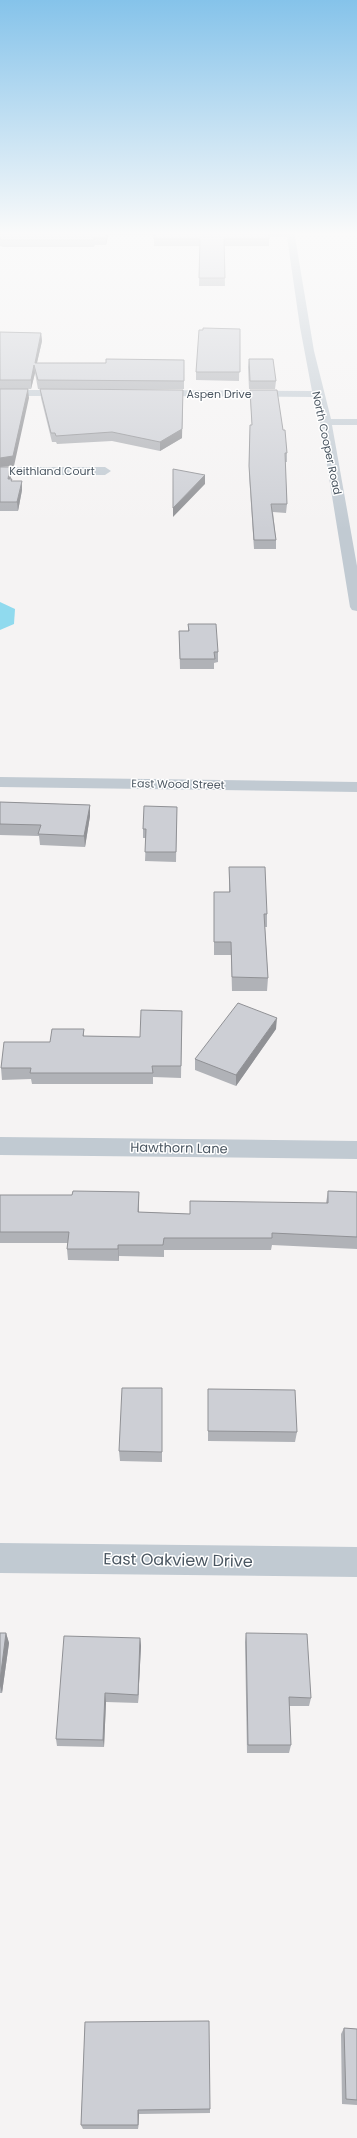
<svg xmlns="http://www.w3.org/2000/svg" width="357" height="2138" viewBox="0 0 357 2138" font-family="Poppins,sans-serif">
	<rect width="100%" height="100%" fill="#f5f3f3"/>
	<path fill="#90daee" d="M 0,602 L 15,609 L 14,624 L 0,630 Z"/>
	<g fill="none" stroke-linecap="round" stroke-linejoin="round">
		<path fill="#c1cad2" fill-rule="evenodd" d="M 74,231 L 187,231 L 189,233 L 185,235 L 74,235 Z
			M 294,231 L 314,351 L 331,419 L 357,419 L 357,425 L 332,425 L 357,566 L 357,611 L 352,610 L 350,607 L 320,422 L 314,397 L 155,396 L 150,393 L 155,390 L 312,391 L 300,327 L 287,237 L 239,237 L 235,234 L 239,231 Z
			M 0,390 L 70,390 L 75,393 L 70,396 L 0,396 Z
			M 0,467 L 105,467 L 111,471 L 105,475 L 0,475 Z
			M 0,777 L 357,782 L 357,792 L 0,787 Z
			M 0,1137 L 357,1141 L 357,1159 L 0,1155 Z
			M 0,1543 L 357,1547 L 357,1577 L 0,1573 Z"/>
	</g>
	<path fill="#b0b2b7" d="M 0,231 L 108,237 L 106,245 L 95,245 L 94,247 L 3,247 L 0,246 Z
		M 154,239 L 269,239 L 269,246 L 224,246 L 225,286 L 199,286 L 200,246 L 154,246 Z
		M 240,329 L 239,381 L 196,380 L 196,372 Z
		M 0,332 L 41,333 L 42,341 L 37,363 L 106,363 L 184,360 L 184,389 L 38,389 L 35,373 L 31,389 L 0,389 Z
		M 249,359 L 276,381 L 275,389 L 249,389 L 248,367 Z
		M 40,389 L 182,438 L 160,451 L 112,441 L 57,444 L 56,442 L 52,442 L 41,398 Z
		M 250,390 L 283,430 L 287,453 L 287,462 L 285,462 L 287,504 L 286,513 L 273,512 L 276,540 L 276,549 L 254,549 L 249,474 L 250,425 L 252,425 L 250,398 Z
		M 0,467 L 11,476 L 11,479 L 12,479 L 12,481 L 22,481 L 22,490 L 18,511 L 0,511 Z
		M 188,624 L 218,652 L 218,662 L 214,663 L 214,669 L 180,669 L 179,631 L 188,631 Z
		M 0,802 L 90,805 L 90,816 L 85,847 L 40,845 L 39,836 L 0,835 Z
		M 177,807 L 176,862 L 145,861 L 146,838 L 143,838 L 143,829 Z
		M 229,867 L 267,914 L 267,927 L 265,927 L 268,978 L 267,991 L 232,991 L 231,955 L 214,955 L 214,892 L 229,892 Z
		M 182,1011 L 181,1078 L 153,1077 L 153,1084 L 32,1084 L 31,1079 L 2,1080 L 1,1068 L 50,1042 L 84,1029 L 84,1036 L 140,1037 Z
		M 276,1029 L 236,1086 L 195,1070 L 195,1059 Z
		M 328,1191 L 357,1192 L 357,1249 L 272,1245 L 271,1250 L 164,1250 L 164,1257 L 119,1256 L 119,1261 L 68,1260 L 67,1249 L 68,1243 L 0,1243 L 0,1195 L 72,1195 L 139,1192 L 139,1212 L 189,1214 L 326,1203 Z
		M 208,1389 L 297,1432 L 295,1442 L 208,1441 Z
		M 162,1398 L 162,1462 L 120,1461 L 119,1451 Z
		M 0,1633 L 6,1633 L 9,1643 L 2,1693 L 0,1693 Z
		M 246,1633 L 311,1698 L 309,1706 L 289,1706 L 291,1745 L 289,1753 L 247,1753 L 245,1642 Z
		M 140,1638 L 141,1646 L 138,1703 L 106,1702 L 104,1747 L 57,1746 L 56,1739 Z
		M 85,2022 L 210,2109 L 210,2113 L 139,2114 L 138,2129 L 83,2129 L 81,2125 Z
		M 344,2028 L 357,2029 L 357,2105 L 342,2104 L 341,2034 Z"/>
	<path fill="#909195" d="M 108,231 L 108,237 L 106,245 L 106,238 Z
		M 41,333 L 42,341 L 35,371 L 35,363 Z
		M 34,365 L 35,373 L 31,389 L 31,380 Z
		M 28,389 L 29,398 L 14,466 L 0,467 L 0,458 Z
		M 183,398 L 182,438 L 160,451 L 160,442 Z
		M 10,467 L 11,476 L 8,488 L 8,479 Z
		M 205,475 L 205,484 L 173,517 L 173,508 Z
		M 22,481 L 22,490 L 18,511 L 17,502 Z
		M 90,805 L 90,816 L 85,847 L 84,836 Z
		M 277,1018 L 276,1029 L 236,1086 L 236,1075 Z
		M 139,1192 L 139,1203 L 138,1224 L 138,1212 Z
		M 118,1245 L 119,1256 L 119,1261 L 118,1249 Z
		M 6,1633 L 9,1643 L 2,1693 L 0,1686 L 0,1680 Z
		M 140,1638 L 141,1646 L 138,1703 L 138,1695 Z
		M 105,1693 L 106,1702 L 104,1747 L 103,1740 Z
		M 138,2110 L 139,2114 L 138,2129 Z"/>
	<path fill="#cdcfd5" stroke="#909195" d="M 0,231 L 107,231 L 106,238 L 94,238 L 94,240 L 2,240 L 0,239 Z
		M 154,231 L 268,231 L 269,239 L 224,239 L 225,278 L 199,278 L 200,239 L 154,239 Z
		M 203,328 L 240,329 L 240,372 L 196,372 L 199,330 L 203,330 Z
		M 0,332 L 41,333 L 35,363 L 106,363 L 106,359 L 184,360 L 184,381 L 38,380 L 34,365 L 31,380 L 0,380 Z
		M 249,359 L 273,359 L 276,381 L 250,381 Z
		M 0,389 L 28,389 L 13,456 L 0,458 Z
		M 40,389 L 183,390 L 182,429 L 160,442 L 112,432 L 56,436 L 55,433 L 51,433 Z
		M 250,390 L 277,390 L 283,430 L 285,430 L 287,453 L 285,453 L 287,504 L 271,504 L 276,540 L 254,540 L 249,466 L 250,425 L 252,425 Z
		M 0,467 L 10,467 L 8,479 L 12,479 L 11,481 L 22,481 L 17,502 L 0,502 Z
		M 173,469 L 205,475 L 173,508 Z
		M 188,624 L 216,624 L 218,652 L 214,652 L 215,659 L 180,659 L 179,631 L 189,631 Z
		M 0,802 L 90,805 L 84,836 L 38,834 L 41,825 L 0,824 Z
		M 144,806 L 177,807 L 176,852 L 145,852 L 146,829 L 143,829 Z
		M 229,867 L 265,867 L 267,914 L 264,914 L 268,978 L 232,977 L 231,942 L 214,942 L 214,892 L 230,892 Z
		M 238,1003 L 277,1018 L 236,1075 L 195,1059 Z
		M 141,1010 L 182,1011 L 181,1066 L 152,1066 L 153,1073 L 30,1073 L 31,1068 L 1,1068 L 4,1042 L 50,1042 L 52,1029 L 84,1029 L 83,1036 L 140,1037 Z
		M 73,1191 L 139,1192 L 138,1212 L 190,1214 L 190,1201 L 328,1203 L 328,1191 L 357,1192 L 357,1237 L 272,1233 L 272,1238 L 164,1238 L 163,1245 L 118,1245 L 118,1249 L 67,1249 L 69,1232 L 0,1232 L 0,1195 L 72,1195 Z
		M 122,1388 L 162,1388 L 162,1452 L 119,1451 Z
		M 208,1389 L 295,1390 L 297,1432 L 208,1431 Z
		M 0,1633 L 6,1633 L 0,1680 Z
		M 246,1633 L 307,1634 L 311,1698 L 289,1697 L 291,1745 L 248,1745 Z
		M 64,1636 L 140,1638 L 138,1695 L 105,1693 L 103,1740 L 56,1739 Z
		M 209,2021 L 210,2109 L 138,2110 L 138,2125 L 81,2125 L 85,2022 Z
		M 344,2028 L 357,2029 L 357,2100 L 346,2099 Z"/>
	<linearGradient id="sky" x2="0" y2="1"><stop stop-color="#85c3ea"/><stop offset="0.44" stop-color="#fafafa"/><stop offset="1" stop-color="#fafafa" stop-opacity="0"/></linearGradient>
	<rect width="357" height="530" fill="url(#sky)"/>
	<g text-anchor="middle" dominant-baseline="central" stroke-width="3" stroke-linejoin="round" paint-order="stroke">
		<g font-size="11" fill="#4a5661" stroke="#fff">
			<text x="219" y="394">Aspen Drive</text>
			<text transform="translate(327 443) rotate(78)">North Cooper Road</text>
			<text x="52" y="471">Keithland Court</text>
			<text transform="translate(178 784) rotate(1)">East Wood Street</text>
		</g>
		<g font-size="13" fill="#4a5661" stroke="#fff">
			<text transform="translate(179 1148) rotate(1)">Hawthorn Lane</text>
		</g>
		<g font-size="16" fill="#4a5661" stroke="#fff">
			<text transform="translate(178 1560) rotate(1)">East Oakview Drive</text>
		</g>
	</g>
</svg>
